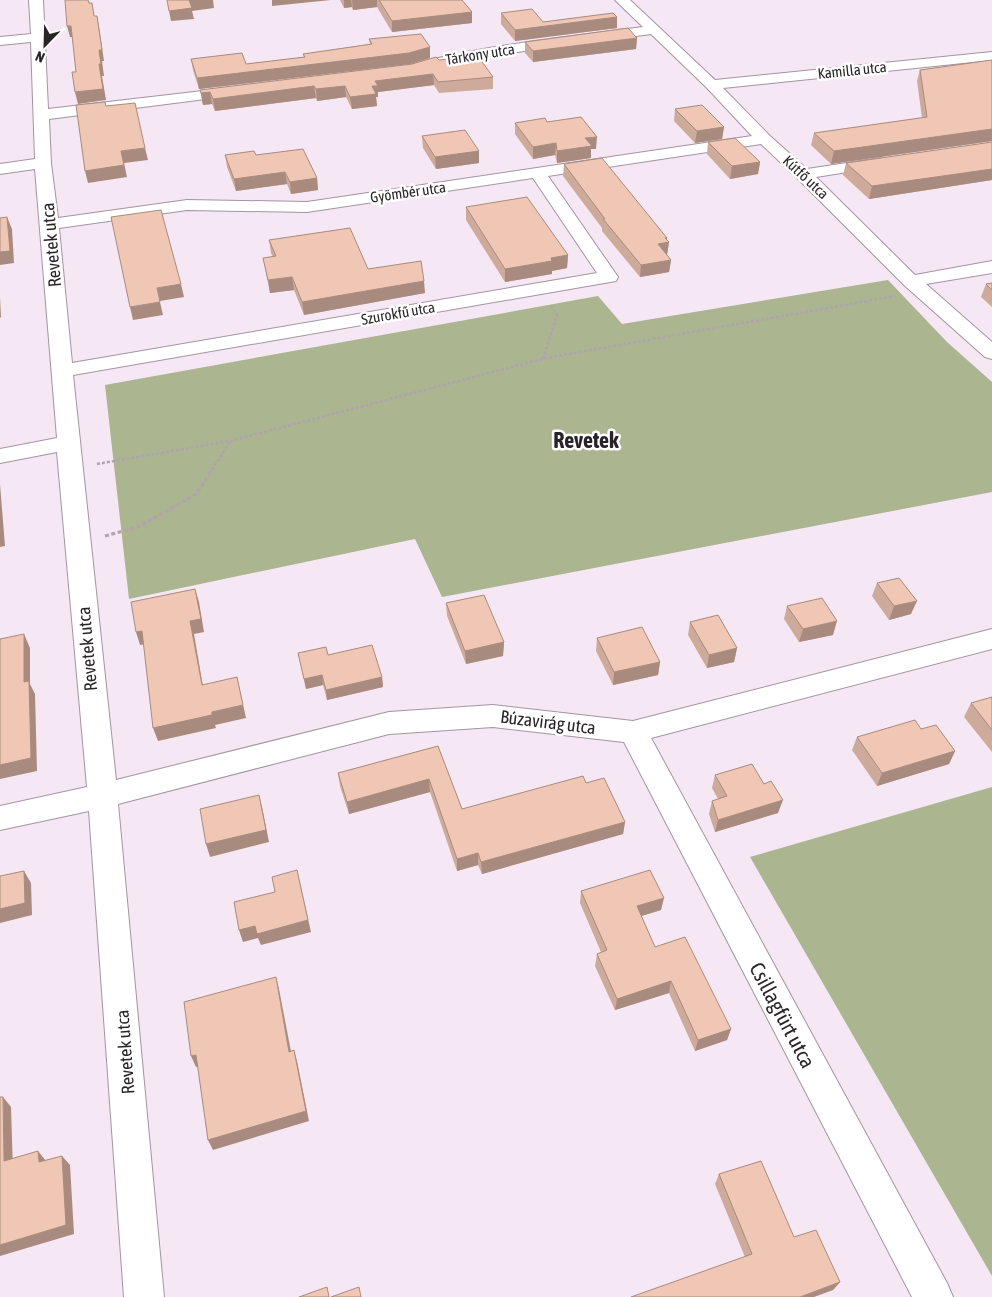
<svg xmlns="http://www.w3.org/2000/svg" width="992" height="1297" viewBox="0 0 992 1297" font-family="'Asap Condensed',sans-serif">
	<rect width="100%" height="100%" fill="#f5e7f4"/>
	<path fill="#abb58f" d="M 888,280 L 947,342 L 992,382 L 992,492 L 442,597 L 415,539 L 129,599 L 105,385 L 598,296 L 622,324 Z
		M 992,787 L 992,1276 L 750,857 Z"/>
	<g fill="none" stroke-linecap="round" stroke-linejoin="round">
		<g stroke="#a295a1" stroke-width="2">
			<path id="street" d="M 29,0 L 43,0 L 48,109 L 237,87 L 242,88 L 244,91 L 242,94 L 237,95 L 49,119 L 51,163 L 58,218 L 187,200 L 307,202 L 752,136 L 707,88 L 651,34 L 473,58 L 407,74 L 402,73 L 400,70 L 402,67 C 481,45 562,38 643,27 L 615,0 L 630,0 L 715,80 L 992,52 L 992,60 L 723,88 L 770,136 L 807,169 L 880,158 L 886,160 L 888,163 L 886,166 L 816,177 L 915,275 L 992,261 L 992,273 L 926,284 L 992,342 L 992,359 L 985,357 L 904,285 L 797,178 L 761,144 L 548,176 L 618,277 L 616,281 L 73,375 L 116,780 L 389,712 L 493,705 L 633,721 L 992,629 L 992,649 L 651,738 L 947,1283 L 953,1297 L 912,1297 L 624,742 L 493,727 L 389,734 L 118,804 L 164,1297 L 124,1297 L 89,811 L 0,830 L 0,806 L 87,787 L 57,452 L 0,463 L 0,449 L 57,438 L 35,169 L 0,174 L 0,164 L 35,159 L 31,42 L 0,45 L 0,37 L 31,34 ZM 533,178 L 597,273 L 72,363 L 59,228 L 187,210 L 307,212 Z"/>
		</g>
		<path stroke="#afa4ae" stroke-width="2.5" stroke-dasharray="3 2" stroke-linecap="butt" d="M 543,359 L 557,315 L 551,306
			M 97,464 L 230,441 L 546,358 L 895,296
			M 209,474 L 230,442"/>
		<path stroke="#afa4ae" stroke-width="3" stroke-dasharray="4 2.5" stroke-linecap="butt" d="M 105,536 L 138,527 L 196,494 L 210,473"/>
		<use href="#street" fill="#fff" fill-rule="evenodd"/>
	</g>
	<path fill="#ceaa9b" d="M 340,0 L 462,0 L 472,12 L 472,23 L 392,32 L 377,7 L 353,10 L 352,7 L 344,8 Z
		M 501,13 L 543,22 L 617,17 L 617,28 L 515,41 L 501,24 Z
		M 637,38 L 636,49 L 533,62 L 525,53 L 525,42 Z
		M 369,39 L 430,58 L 410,64 L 199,89 L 193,70 L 191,59 L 246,64 L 304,57 L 303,54 L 370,44 Z
		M 439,60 L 493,77 L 493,89 L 439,93 L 434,85 L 378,92 L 378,97 L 376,97 L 377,106 L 352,109 L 346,97 L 317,101 L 316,98 L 215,111 L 212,104 L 203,105 L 200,90 L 412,64 Z
		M 992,60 L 992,141 L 831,164 L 811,145 L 814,133 L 922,118 L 917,81 L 920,70 Z
		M 675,109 L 724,127 L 722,139 L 695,143 L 674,121 Z
		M 547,122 L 596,149 L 591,149 L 591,158 L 557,163 L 555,155 L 533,159 L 515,134 L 515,123 Z
		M 422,136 L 479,151 L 479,163 L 436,169 L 423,148 Z
		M 708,142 L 760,162 L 758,174 L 730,179 L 707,154 Z
		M 992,142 L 992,180 L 869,199 L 843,175 L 846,163 Z
		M 225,155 L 256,155 L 317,178 L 318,190 L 291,194 L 287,184 L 236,191 L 227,167 Z
		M 564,164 L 667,238 L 667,240 L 669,242 L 667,255 L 671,260 L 669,272 L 640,277 L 602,231 L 602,228 L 563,176 Z
		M 466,207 L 568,255 L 567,268 L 552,271 L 552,274 L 505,282 L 466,220 Z
		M 269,240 L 368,269 L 425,293 L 304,315 L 294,290 L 270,293 L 263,258 L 273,257 L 271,253 Z
		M 992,283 L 992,307 L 981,297 L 986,284 Z
		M 877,583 L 911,614 L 889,620 L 872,596 Z
		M 446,603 L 504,642 L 503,656 L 466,664 L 447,616 Z
		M 787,606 L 833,635 L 799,642 L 784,619 Z
		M 690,622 L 737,648 L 734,662 L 707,668 L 688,635 Z
		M 597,638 L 660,662 L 658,675 L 613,685 L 596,651 Z
		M 298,653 L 328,655 L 382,677 L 383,687 L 327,700 L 323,685 L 306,689 Z
		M 992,697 L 992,752 L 964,717 L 971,703 Z
		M 921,729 L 955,751 L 949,764 L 877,786 L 852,750 L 857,737 Z
		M 438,746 L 462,809 L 586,783 L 625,822 L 623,834 L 482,874 L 478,865 L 457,871 L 430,792 L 349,814 L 340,786 L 338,773 Z
		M 715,775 L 764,784 L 778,813 L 715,832 L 709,814 L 712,801 L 718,799 L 712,788 Z
		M 581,891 L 661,910 L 641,916 L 655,947 L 731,1029 L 727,1040 L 695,1051 L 669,993 L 615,1010 L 595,966 L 597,954 L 601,952 L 580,903 Z
		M 719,1174 L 840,1282 L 833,1290 L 745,1257 L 715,1184 Z"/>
	<path fill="#a88b7e" d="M 189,0 L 213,0 L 214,8 L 192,11 L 194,19 L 171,21 L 169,11 Z
		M 272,0 L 331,0 L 272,6 Z
		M 344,0 L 351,0 L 352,7 L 344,8 Z
		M 352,0 L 377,0 L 377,7 L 353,10 Z
		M 472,12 L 472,23 L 392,32 L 392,21 Z
		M 97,16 L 99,27 L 104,61 L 102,61 L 104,76 L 102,76 L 106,100 L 78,104 L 75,92 L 99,50 Z
		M 617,17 L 617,28 L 515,41 L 515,30 Z
		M 67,26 L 71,26 L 74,37 L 70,37 Z
		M 637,38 L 636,49 L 533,62 L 533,51 Z
		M 430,47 L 430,58 L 410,64 L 199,89 L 197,78 Z
		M 433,74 L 434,85 L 378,92 L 378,97 L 376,97 L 377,106 L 352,109 L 350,97 L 372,86 L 375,81 Z
		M 314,86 L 316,98 L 215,111 L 213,99 Z
		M 345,86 L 346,97 L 317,101 L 316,89 Z
		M 210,92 L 212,104 L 203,105 L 201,93 Z
		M 724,127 L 722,139 L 695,143 L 697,131 Z
		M 992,129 L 992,141 L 831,164 L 834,151 Z
		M 597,137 L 596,149 L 591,149 L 591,158 L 557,163 L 557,151 L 585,138 Z
		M 556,143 L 555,155 L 533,159 L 533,147 Z
		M 145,148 L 148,160 L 124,163 L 127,177 L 88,183 L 85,171 L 121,151 Z
		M 479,151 L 479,163 L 436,169 L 435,157 Z
		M 760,162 L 758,174 L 730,179 L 732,166 Z
		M 992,169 L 992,180 L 869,199 L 872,186 Z
		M 285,172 L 287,184 L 236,191 L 234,179 Z
		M 317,178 L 318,190 L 291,194 L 290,182 Z
		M 7,217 L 12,229 L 14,263 L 0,265 L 0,252 Z
		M 665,238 L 667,238 L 667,242 L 669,242 L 667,255 L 658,244 Z
		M 568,255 L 567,268 L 552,271 L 552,274 L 505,282 L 505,269 L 551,258 Z
		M 671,260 L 669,272 L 640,277 L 641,265 Z
		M 292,277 L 294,290 L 270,293 L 268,280 Z
		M 424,281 L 425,293 L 304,315 L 302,302 Z
		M 181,284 L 184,297 L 160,301 L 157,288 Z
		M 0,297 L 1,317 L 0,318 Z
		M 160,302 L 163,315 L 133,320 L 130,307 Z
		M 0,484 L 5,546 L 0,547 Z
		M 195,589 L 199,602 L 204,632 L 194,634 L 205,698 L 202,685 L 190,621 Z
		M 917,601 L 911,614 L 889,620 L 894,606 Z
		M 837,621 L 833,635 L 799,642 L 803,629 Z
		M 142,631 L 146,644 L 140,645 L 136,632 Z
		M 24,634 L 30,648 L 30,684 L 35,694 L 37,771 L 0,779 L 0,765 L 24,682 Z
		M 504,642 L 503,656 L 466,664 L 465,651 Z
		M 737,648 L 734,662 L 707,668 L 709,655 Z
		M 660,662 L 658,675 L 613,685 L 614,672 Z
		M 322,675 L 323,685 L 306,689 L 304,679 Z
		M 237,677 L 246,718 L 215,725 L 216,728 L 158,741 L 153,728 L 212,712 Z
		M 382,677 L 383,687 L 327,700 L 326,690 Z
		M 955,751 L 949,764 L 877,786 L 882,773 Z
		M 429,779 L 430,792 L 349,814 L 347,802 Z
		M 259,795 L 262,807 L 269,842 L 210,857 L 206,844 Z
		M 783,800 L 778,813 L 715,832 L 718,820 Z
		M 625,822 L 623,834 L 482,874 L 481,862 Z
		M 478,853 L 478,865 L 457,871 L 457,859 Z
		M 297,870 L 311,932 L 261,945 L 258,938 L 243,942 L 239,930 Z
		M 24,871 L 31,883 L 32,915 L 0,923 L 0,909 Z
		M 664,898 L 661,910 L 635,918 L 637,906 Z
		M 276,977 L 279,989 L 293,1062 L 289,1052 Z
		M 671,981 L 669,993 L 615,1010 L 617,999 Z
		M 731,1029 L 727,1040 L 695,1051 L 698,1040 Z
		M 294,1050 L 297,1061 L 309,1121 L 213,1150 L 208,1140 Z
		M 196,1055 L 201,1066 L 196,1067 L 191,1056 Z
		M 3,1097 L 11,1107 L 13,1171 L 4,1161 Z
		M 38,1151 L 46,1161 L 39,1162 Z
		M 62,1156 L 70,1165 L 74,1234 L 0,1256 L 0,1245 Z
		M 840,1282 L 833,1290 L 814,1297 L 800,1297 Z"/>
	<path fill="#f0c6b4" stroke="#a88b7e" d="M 65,0 L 88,0 L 89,3 L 92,3 L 94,16 L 97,16 L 102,50 L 99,50 L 101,64 L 99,64 L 103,89 L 75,92 L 72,72 L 76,72 L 71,26 L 67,26 Z
		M 167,0 L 189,0 L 192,8 L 169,11 Z
		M 379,0 L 462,0 L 472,12 L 392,21 Z
		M 532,9 L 543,22 L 613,13 L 617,17 L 515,30 L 501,13 Z
		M 628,28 L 637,38 L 533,51 L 525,42 Z
		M 421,34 L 430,47 L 409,53 L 197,78 L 191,59 L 242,53 L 246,64 L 305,57 L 303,54 L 372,44 L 369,39 Z
		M 478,56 L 493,77 L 438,82 L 433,74 L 375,81 L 378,86 L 372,86 L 376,94 L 350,97 L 345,86 L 316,89 L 314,86 L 213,99 L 210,92 L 201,93 L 200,90 L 412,64 L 436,57 L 439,60 Z
		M 992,60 L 992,129 L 834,151 L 814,133 L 927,117 L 920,70 Z
		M 105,102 L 106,106 L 135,103 L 145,148 L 121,151 L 124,165 L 85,171 L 76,105 Z
		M 702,105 L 724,127 L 697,131 L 675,109 Z
		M 581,117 L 597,137 L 585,138 L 592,146 L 557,151 L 556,143 L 533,147 L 515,123 L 545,118 L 547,122 Z
		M 465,130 L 479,151 L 435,157 L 422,136 Z
		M 735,138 L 760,162 L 732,166 L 708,142 Z
		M 992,142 L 992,169 L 872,186 L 846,163 Z
		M 303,149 L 317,178 L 290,182 L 285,172 L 234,179 L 225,155 L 254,151 L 256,155 Z
		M 602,158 L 667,238 L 665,238 L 669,242 L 658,244 L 671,260 L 641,265 L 603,219 L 605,219 L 564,164 Z
		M 527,197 L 568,255 L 551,258 L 552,261 L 505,269 L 466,207 Z
		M 161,210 L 181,284 L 157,288 L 160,302 L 130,307 L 111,217 Z
		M 7,217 L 10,251 L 0,252 L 0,218 Z
		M 350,228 L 368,269 L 421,261 L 424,281 L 302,302 L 292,277 L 268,280 L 263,258 L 276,256 L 269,240 Z
		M 992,283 L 992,290 L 986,284 Z
		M 899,578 L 917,601 L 894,606 L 877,583 Z
		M 195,589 L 201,619 L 190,621 L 202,685 L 237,677 L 243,705 L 212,712 L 212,715 L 153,728 L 142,631 L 136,632 L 131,602 Z
		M 484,595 L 504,642 L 465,651 L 446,603 Z
		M 822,598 L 837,621 L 803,629 L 787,606 Z
		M 718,615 L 737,648 L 709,655 L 690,622 Z
		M 642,627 L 660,662 L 614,672 L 597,638 Z
		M 24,634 L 24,682 L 29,681 L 31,758 L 0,765 L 0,639 Z
		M 372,645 L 382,677 L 326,690 L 322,675 L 304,679 L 298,653 L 326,647 L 328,655 Z
		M 992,697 L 992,730 L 971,703 Z
		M 915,720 L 921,729 L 936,725 L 955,751 L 882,773 L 857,737 Z
		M 438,746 L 462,809 L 583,776 L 586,783 L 604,778 L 625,822 L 481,862 L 478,853 L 457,859 L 429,779 L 347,802 L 338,773 Z
		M 752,764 L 764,784 L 771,781 L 783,800 L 718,820 L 712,801 L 727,796 L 715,775 Z
		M 259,795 L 266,830 L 206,844 L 200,809 Z
		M 297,870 L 308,920 L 257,934 L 255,926 L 239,930 L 234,902 L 275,892 L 272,877 Z
		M 650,870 L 664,898 L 637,906 L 655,947 L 685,937 L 731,1029 L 698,1040 L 671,981 L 617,999 L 597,954 L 607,950 L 581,891 Z
		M 24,871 L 25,903 L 0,909 L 0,876 Z
		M 276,977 L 289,1052 L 294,1050 L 306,1111 L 208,1140 L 196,1055 L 191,1056 L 184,1002 Z
		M 0,1097 L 3,1097 L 4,1161 L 38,1151 L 39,1162 L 62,1156 L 66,1225 L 0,1245 Z
		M 761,1161 L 794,1237 L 816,1230 L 840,1282 L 800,1297 L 631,1297 L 752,1254 L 719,1174 Z
		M 327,1287 L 329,1297 L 299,1297 Z
		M 359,1287 L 361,1297 L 331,1297 Z"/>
	<g text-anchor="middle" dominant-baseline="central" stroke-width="5" stroke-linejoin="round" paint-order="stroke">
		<g font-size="15" fill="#292428" stroke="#fff">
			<text transform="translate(480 54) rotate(-9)">Tárkony utca</text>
			<text transform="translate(852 70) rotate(-6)">Kamilla utca</text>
			<text transform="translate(806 177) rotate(43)">Kútfő utca</text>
			<text transform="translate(408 192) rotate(-8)">Gyömbér utca</text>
			<text transform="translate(398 313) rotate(-10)">Szurokfű utca</text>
		</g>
		<g font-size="18" fill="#292428" stroke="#fff">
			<text transform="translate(51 245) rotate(-95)">Revetek utca</text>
			<text transform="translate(87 649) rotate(-95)">Revetek utca</text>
			<text transform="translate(548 722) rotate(7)">Búzavirág utca</text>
			<text transform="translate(125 1052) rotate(-94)">Revetek utca</text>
		</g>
		<g font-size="21" fill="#292428" stroke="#fff">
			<text transform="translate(783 1015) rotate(62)">Csillagfürt utca</text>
		</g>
		<g font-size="22" font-weight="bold" fill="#292428" stroke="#fff">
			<text x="586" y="440">Revetek</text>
		</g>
	</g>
	<g transform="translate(45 45) rotate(203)" stroke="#ffffff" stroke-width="4" paint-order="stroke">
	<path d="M0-4L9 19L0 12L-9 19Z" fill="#292428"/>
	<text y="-8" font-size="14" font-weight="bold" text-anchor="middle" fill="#292428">N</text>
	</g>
</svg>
